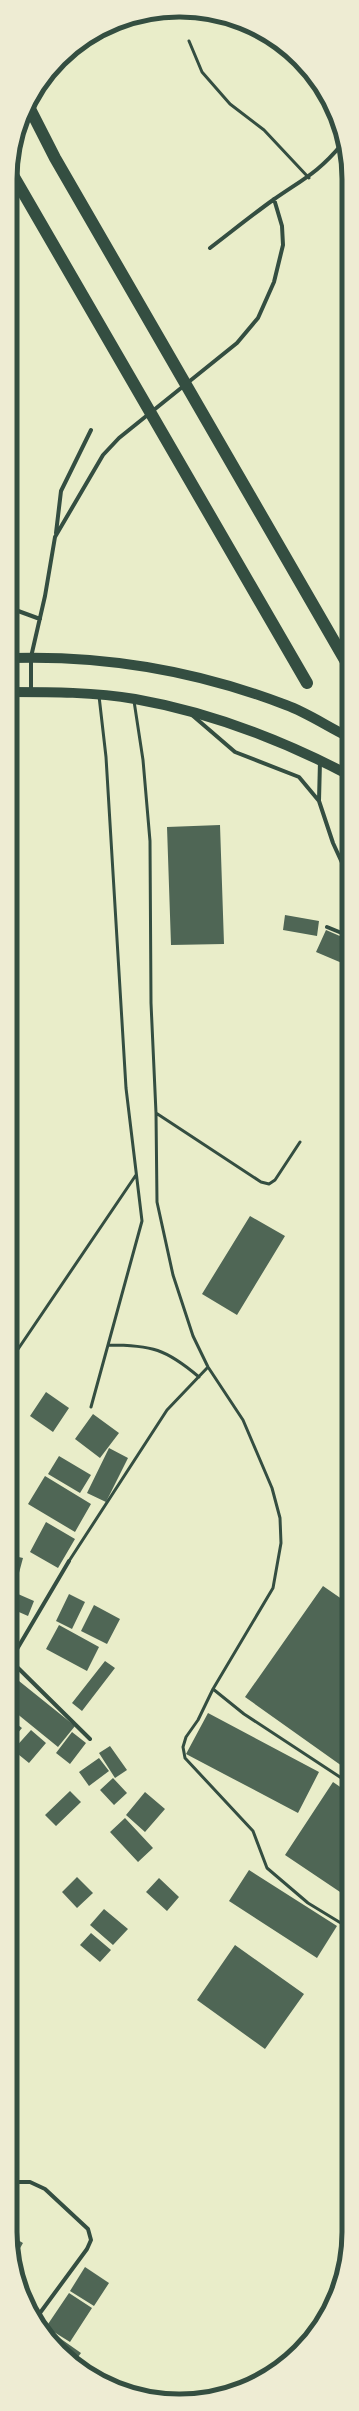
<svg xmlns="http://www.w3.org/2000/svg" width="359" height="2411" viewBox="0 0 359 2411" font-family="Poppins,sans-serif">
	<rect width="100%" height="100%" fill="#e9edc9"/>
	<path fill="#4f6655" d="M 220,825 L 224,944 L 171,945 L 167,827 Z
		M 285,915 L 319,921 L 317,936 L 283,930 Z
		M 326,930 L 349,940 L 349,966 L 316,952 Z
		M 250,1216 L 285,1236 L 237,1315 L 202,1294 Z
		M 46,1392 L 69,1408 L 53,1432 L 30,1416 Z
		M 93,1414 L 119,1433 L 100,1458 L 75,1439 Z
		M 109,1448 L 128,1458 L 106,1502 L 87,1493 Z
		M 59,1456 L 91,1475 L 80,1493 L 48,1474 Z
		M 45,1476 L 91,1504 L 75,1532 L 28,1504 Z
		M 46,1522 L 75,1539 L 58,1568 L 30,1552 Z
		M 10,1555 L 23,1558 L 16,1584 L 10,1583 Z
		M 323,1586 L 349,1604 L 349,1771 L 245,1697 Z
		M 18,1594 L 34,1601 L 28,1616 L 12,1609 Z
		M 69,1594 L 85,1602 L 72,1629 L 56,1621 Z
		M 94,1605 L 120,1619 L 107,1644 L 81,1631 Z
		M 59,1625 L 99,1647 L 87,1671 L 46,1649 Z
		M 105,1661 L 115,1668 L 82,1711 L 72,1703 Z
		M 19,1681 L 75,1726 L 58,1747 L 10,1708 L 10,1692 Z
		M 208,1713 L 319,1772 L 298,1813 L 186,1754 Z
		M 10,1719 L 22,1728 L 10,1742 Z
		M 31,1730 L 46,1743 L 29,1763 L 13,1750 Z
		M 72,1732 L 86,1743 L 70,1764 L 56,1753 Z
		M 110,1746 L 127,1770 L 115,1778 L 99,1753 Z
		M 99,1758 L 109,1771 L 89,1786 L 79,1772 Z
		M 113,1778 L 127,1793 L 114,1805 L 100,1790 Z
		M 333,1782 L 349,1793 L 349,1898 L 285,1855 Z
		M 70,1791 L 81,1802 L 56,1826 L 45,1815 Z
		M 145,1792 L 165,1809 L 145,1832 L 126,1815 Z
		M 125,1818 L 153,1848 L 138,1862 L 110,1832 Z
		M 249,1870 L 337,1926 L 317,1958 L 229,1901 Z
		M 77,1877 L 93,1893 L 77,1908 L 62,1892 Z
		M 159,1878 L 179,1897 L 167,1911 L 146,1892 Z
		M 104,1909 L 128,1929 L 113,1945 L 90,1925 Z
		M 91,1933 L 111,1950 L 100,1962 L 80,1945 Z
		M 235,1945 L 304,1994 L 265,2049 L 197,2000 Z
		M 11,2236 L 23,2243 L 15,2257 Z
		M 85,2267 L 109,2283 L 94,2306 L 70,2291 Z
		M 69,2293 L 92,2308 L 70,2342 L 46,2327 Z
		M 23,2295 L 35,2303 L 31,2309 L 23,2296 Z
		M 44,2327 L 81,2353 L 75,2361 L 59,2351 Z"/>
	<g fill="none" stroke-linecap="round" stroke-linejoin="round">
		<path stroke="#344e41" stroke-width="3" d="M 189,41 L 202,72 L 230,104 L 264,130 L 309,178
			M 134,701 L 143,760 L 150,841 L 151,1003 L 156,1113 L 261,1182 L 269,1184 L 275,1180 L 300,1142
			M 156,1113 L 157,1202 L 173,1275 L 193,1336 L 208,1367 L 243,1420 L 272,1488 L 280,1518 L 281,1543 L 273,1588 L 213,1689 L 244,1714 L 349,1783
			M 108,1345 C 152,1345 166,1349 199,1377
			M 10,1361 L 136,1175
			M 91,1407 L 142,1221 L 126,1088 L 106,757 L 99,696
			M 69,1561 L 167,1410 L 208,1367
			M 213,1689 L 198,1720 L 186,1737 L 183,1747 L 185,1758 L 253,1831 L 267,1868 L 308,1903 L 349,1928"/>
		<path stroke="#344e41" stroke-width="4" d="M 210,248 C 231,232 252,215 273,200 C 303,179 318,173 342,144
			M 56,533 L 61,491 L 91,430
			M 10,608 L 40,619
			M 31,692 L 31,657 L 45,596 L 55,537 L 103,455 L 119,438 L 237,343 L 258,318 L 274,282 L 283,245 L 282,226 L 274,199
			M 192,715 L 235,752 L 299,777 L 319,801
			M 320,761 L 319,801 L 333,843 L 349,878
			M 327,927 L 349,936
			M 10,1661 L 69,1561
			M 11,1661 L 90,1739
			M 10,2182 L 30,2182 L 45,2189 L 88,2229 L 91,2240 L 87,2249 L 37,2317"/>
		<path stroke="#344e41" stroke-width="10" d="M 10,658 C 105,655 198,671 286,705 C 308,713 328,727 349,737
			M 10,692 C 51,692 95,692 135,699 C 209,712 282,740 349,775"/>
		<path stroke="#344e41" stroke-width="12" d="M 28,105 L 55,158 L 349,667
			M 10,170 L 307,683"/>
	</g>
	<path d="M0 0H359V2411H0ZM179 17H180A162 162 0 0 1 342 179V2232A162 162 0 0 1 180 2394H179A162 162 0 0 1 17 2232V179A162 162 0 0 1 179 17Z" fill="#eeecd3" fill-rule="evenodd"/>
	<path fill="none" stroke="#344e41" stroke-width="5" d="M179 17H180A162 162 0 0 1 342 179V2232A162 162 0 0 1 180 2394H179A162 162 0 0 1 17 2232V179A162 162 0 0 1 179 17Z"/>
</svg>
